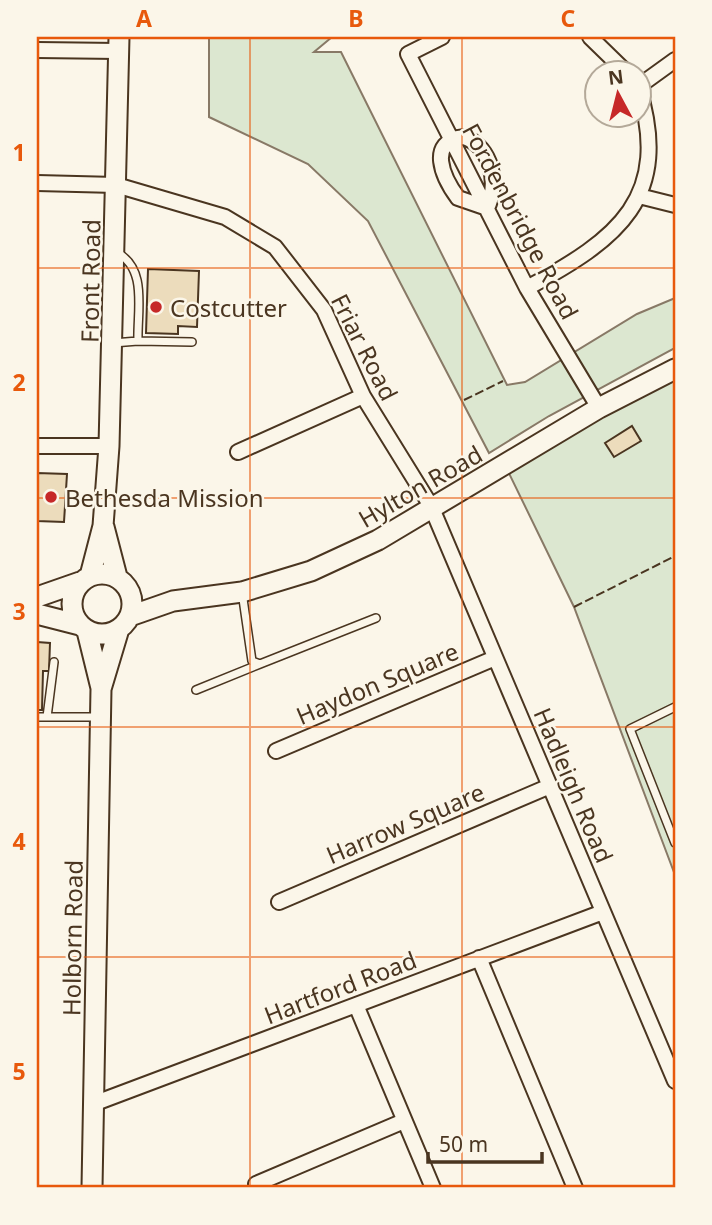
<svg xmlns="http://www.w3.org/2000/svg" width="712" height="1225" viewBox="0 0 712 1225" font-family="'Noto Sans',sans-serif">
	<rect width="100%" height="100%" fill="#fbf6e9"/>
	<path fill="#dce7d0" stroke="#887966" stroke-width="2" d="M 209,37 L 332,37 L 314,52 L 341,52 L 507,385 L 525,382 L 637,314 L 675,298 L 675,348 L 549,416 L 489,453 L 368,221 L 308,164 L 209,117 Z
		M 675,369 L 675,875 L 574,607 L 505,465 Z"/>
	<path fill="#ecdcbc" stroke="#4a3520" stroke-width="2" d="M 148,269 L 199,271 L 197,327 L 178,326 L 178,334 L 146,333 Z
		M 632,426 L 641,441 L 614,457 L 605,443 Z
		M 37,473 L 67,474 L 64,522 L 37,521 Z
		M 37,642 L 50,643 L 49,671 L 43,671 L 42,710 L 37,710 Z"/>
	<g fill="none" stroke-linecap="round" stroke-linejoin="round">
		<g stroke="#4a3520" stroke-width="10">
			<path id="lane" d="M 138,341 L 192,342
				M 113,343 L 138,341 C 137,310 148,268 116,252
				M 242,592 L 252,661 L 260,664 L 376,618
				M 196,690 L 260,664
				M 675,707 L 630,729 L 675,843
				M 37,717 L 99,717
				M 47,717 L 54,662"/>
		</g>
		<g stroke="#4a3520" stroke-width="18">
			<path id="street" d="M 442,37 L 408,54 L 527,288 L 599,408
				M 590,37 L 628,74
				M 37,50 L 118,51
				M 639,86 L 675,60
				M 464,137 C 492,147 499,184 487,208 L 458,198 C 443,178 426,141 464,137 Z
				M 37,183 L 116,185 L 225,217 L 275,247 L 324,310 L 363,396 L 431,506 L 675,1081
				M 639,196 L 675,205
				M 527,288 C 618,239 673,198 638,86
				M 37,446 L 109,446
				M 238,452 L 363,396
				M 276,751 L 495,658
				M 279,902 L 550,786
				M 479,958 L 575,1188
				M 356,1005 L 433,1188
				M 93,1104 L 603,912
				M 256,1184 L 404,1121"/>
		</g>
		<g stroke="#4a3520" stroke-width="23">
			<path id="secondary" d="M 104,527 L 117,577
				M72 604a30 30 0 1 1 60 0a30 30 0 1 1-60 0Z
				M 90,576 L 103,526 L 109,446 L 119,37
				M 37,597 L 80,582
				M 37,614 L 80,625
				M 130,616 L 173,601 L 242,592 L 311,571 L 378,540 L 599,408 L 675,369
				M 87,631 L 101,688
				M 92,1188 L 101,689 L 119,629"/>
		</g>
		<use href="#lane" stroke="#fbf6e9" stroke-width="7"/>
		<use href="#street" stroke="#fbf6e9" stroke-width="14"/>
		<use href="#secondary" stroke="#fbf6e9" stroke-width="19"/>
		<path stroke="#4a3520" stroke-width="2" stroke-dasharray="9 3.5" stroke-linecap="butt" d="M 464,400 L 503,381
			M 574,607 L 675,556"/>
	</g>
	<path fill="none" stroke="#e8590c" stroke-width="2" stroke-opacity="0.55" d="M 250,37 L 250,1188M 462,37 L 462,1188M 37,268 L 675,268M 37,498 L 675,498M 37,727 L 675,727M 37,957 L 675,957"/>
	<g fill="#c62828" stroke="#fbf6e9" stroke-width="2.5">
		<circle cx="156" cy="307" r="7"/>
		<circle cx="51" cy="497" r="7"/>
	</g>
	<g text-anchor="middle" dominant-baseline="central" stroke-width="5" stroke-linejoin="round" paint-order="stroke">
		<g font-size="24" fill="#4a3520" stroke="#fbf6e9">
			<text transform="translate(521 221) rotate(62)">Fordenbridge Road</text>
			<text transform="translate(90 281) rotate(-89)">Front Road</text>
			<text transform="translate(365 347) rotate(63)">Friar Road</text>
			<text transform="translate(420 486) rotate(-30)">Hylton Road</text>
			<text transform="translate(377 683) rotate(-23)">Haydon Square</text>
			<text transform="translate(574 785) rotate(67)">Hadleigh Road</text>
			<text transform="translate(405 823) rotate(-23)">Harrow Square</text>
			<text transform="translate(72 938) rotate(-89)">Holborn Road</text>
			<text transform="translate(340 987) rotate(-21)">Hartford Road</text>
		</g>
		<g font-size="24" fill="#4a3520" stroke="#fbf6e9" text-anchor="start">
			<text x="170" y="307">Costcutter</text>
			<text x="65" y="497">Bethesda Mission</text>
		</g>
	</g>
	<rect width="712" height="1225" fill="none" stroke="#fbf6e9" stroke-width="77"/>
	<g transform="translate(618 94) rotate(353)"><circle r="33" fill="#fbf6e9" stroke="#b4a999" stroke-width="2"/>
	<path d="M0-5L12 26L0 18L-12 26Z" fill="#c62828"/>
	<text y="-10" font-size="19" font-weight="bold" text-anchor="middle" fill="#4a3520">N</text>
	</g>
	<path d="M428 1152v10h114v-10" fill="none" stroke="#4a3520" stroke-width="3.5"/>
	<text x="439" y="1152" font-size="21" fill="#4a3520" stroke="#fbf6e9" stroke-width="5" paint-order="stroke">50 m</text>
	<rect x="38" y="38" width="636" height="1148" fill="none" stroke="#e8590c" stroke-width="2.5"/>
	<g font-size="23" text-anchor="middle" font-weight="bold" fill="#e8590c">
		<text x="144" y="27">A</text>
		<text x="356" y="27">B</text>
		<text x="568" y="27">C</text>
		<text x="19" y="161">1</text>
		<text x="19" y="391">2</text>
		<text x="19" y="620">3</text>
		<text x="19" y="850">4</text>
		<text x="19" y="1080">5</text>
	</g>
</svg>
